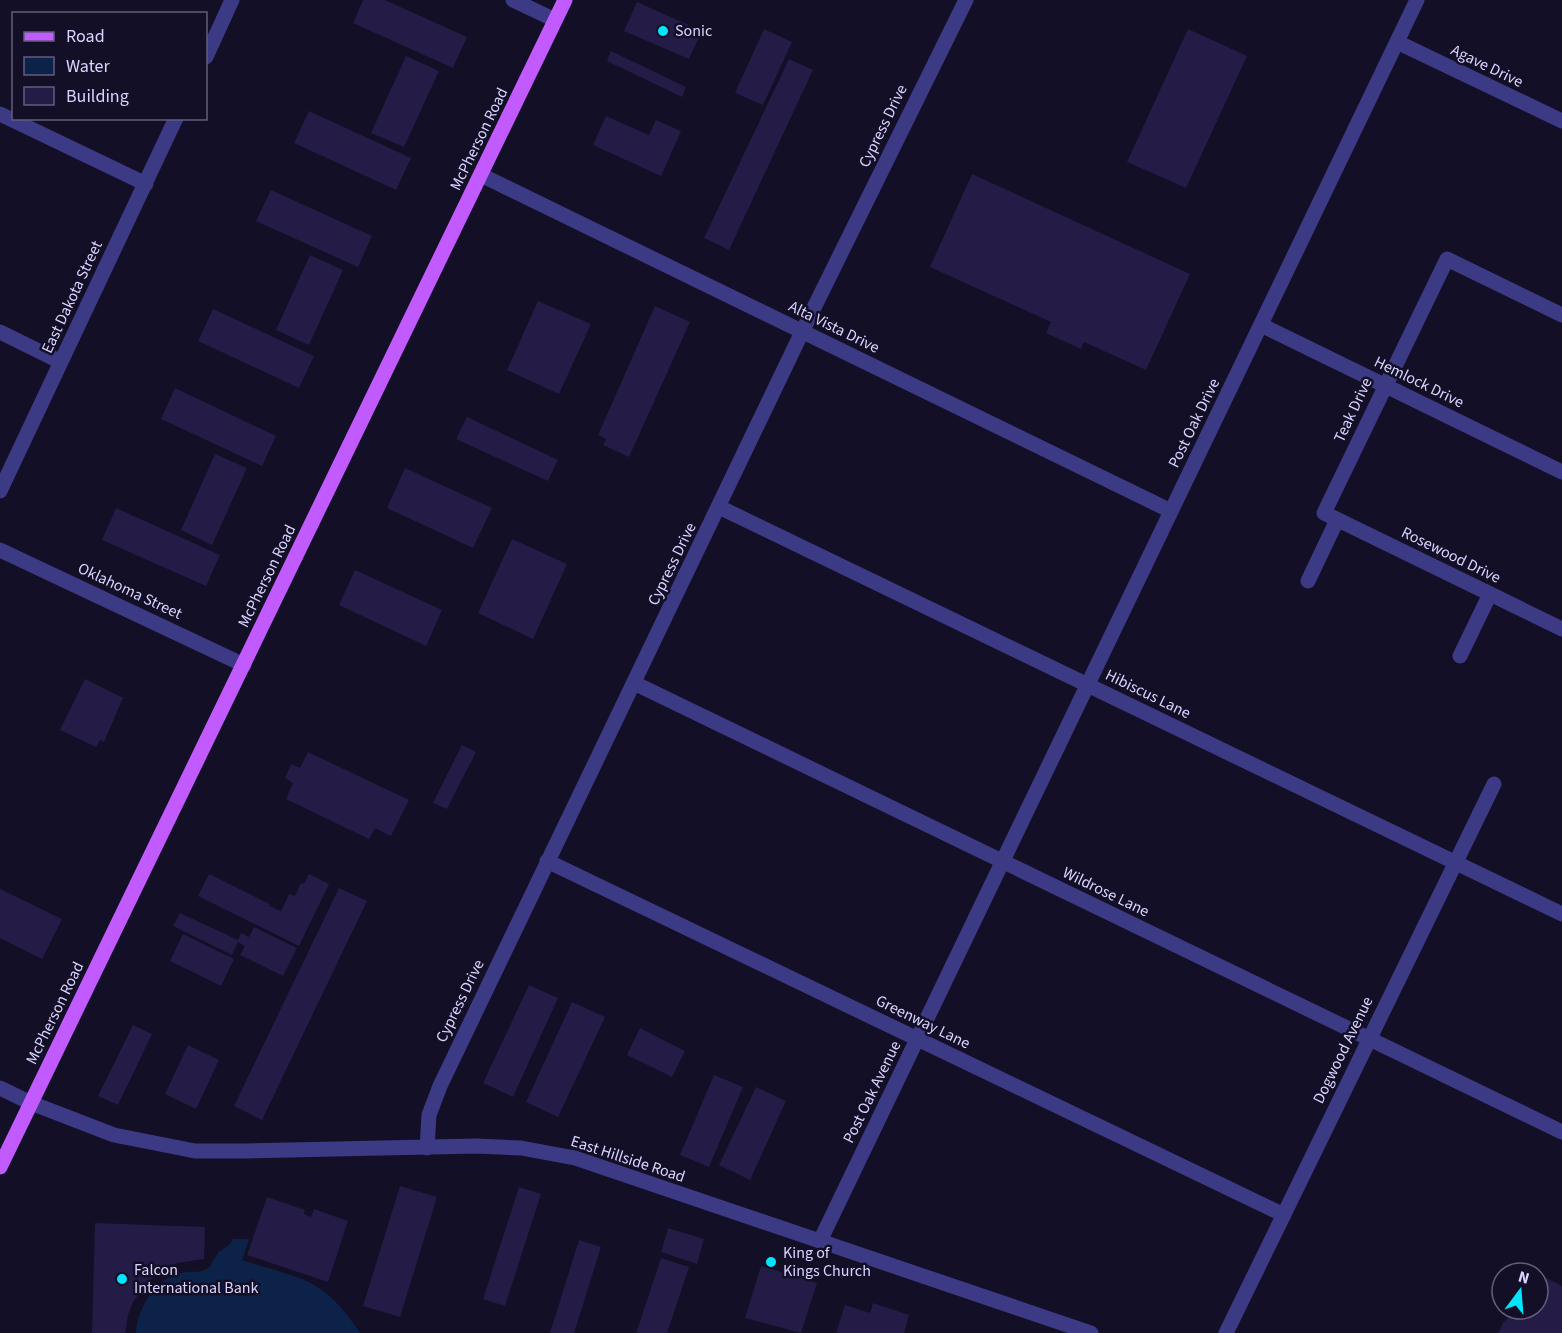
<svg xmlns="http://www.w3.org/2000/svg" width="1562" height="1333" viewBox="0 0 1562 1333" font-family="'Source Sans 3',sans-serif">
	<rect width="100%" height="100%" fill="#130f26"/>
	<path fill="#0c2248" d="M 233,1239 L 249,1239 L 242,1260 C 262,1267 298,1275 314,1285 C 334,1296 348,1315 360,1333 L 136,1333 C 137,1308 156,1278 181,1273 C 189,1271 198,1273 205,1270 C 212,1267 214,1257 219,1252 C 225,1247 230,1246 233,1239 Z"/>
	<path fill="#241b47" d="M 363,0 L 385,0 L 467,37 L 453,68 L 353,23 Z
		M 637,2 L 702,31 L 689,59 L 624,31 Z
		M 764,29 L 792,42 L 763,105 L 735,93 Z
		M 1188,29 L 1247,56 L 1186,188 L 1127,162 Z
		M 611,51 L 686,87 L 682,97 L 607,61 Z
		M 406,56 L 439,71 L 404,147 L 371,133 Z
		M 789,59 L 813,70 L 729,250 L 704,238 Z
		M 309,111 L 411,158 L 396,190 L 294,143 Z
		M 606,116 L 649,135 L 656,120 L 681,131 L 661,176 L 593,145 Z
		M 972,174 L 1190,274 L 1146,370 L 1084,342 L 1081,349 L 1046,333 L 1051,322 L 930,267 Z
		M 271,190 L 372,236 L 358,267 L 256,221 Z
		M 310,255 L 343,270 L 309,345 L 276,330 Z
		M 538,301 L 591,324 L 559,394 L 507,370 Z
		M 655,306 L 690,322 L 629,457 L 603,445 L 606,439 L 598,435 Z
		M 213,309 L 314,356 L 299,388 L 198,341 Z
		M 175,388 L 276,436 L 262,466 L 161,419 Z
		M 467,417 L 558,460 L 548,481 L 456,439 Z
		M 215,454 L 247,468 L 212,545 L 181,530 Z
		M 405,468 L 492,508 L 473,548 L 387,508 Z
		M 116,508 L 220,555 L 206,586 L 102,540 Z
		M 512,539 L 567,564 L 533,639 L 478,613 Z
		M 355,570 L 442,610 L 426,646 L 339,605 Z
		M 85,679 L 123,698 L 104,742 L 100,740 L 96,747 L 60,730 Z
		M 462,745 L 476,752 L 447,809 L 433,803 Z
		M 308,752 L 409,800 L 391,836 L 375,828 L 369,839 L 286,799 L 293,783 L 285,778 L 291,764 L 300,768 Z
		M 209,874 L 270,904 L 269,906 L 281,911 L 289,894 L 295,896 L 301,883 L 304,884 L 309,874 L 329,884 L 299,946 L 198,896 Z
		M 339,888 L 367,901 L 262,1120 L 234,1106 Z
		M 0,889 L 62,919 L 42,959 L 0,938 Z
		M 180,913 L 238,940 L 241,933 L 249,937 L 254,927 L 297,948 L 283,976 L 240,955 L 245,946 L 238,942 L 232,955 L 173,926 Z
		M 183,934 L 234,959 L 221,986 L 170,961 Z
		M 529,985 L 558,998 L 513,1097 L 483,1083 Z
		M 572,1002 L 605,1017 L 558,1117 L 526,1102 Z
		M 133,1025 L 152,1034 L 118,1105 L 98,1096 Z
		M 640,1028 L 685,1051 L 672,1077 L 627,1055 Z
		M 188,1045 L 219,1060 L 196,1109 L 165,1094 Z
		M 714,1075 L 743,1087 L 709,1167 L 680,1155 Z
		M 756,1087 L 786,1101 L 750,1180 L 719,1165 Z
		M 400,1186 L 437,1197 L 400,1317 L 363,1306 Z
		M 519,1187 L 541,1194 L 505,1306 L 483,1299 Z
		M 267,1197 L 305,1210 L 304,1214 L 311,1217 L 314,1209 L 348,1221 L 328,1282 L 247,1255 Z
		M 95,1223 L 205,1227 L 204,1259 L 177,1263 L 159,1272 L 149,1281 L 133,1302 L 128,1315 L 125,1333 L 92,1333 Z
		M 668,1228 L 704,1239 L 697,1264 L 661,1252 Z
		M 579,1240 L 601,1247 L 574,1333 L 550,1333 Z
		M 661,1258 L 689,1267 L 667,1333 L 636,1333 Z
		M 761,1266 L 817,1283 L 801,1333 L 745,1318 Z
		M 1538,1274 L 1562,1286 L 1562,1333 L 1498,1333 L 1503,1323 L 1511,1315 L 1514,1309 L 1538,1309 Z
		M 873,1303 L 909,1315 L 904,1333 L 836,1333 L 845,1305 L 870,1313 Z"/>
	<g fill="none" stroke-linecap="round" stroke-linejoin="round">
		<path stroke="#3d3a85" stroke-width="15" d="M 513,0 L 555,20
			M 1397,42 L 1562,121
			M 206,57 L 232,0
			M 0,114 L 146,184
			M 481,175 L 1171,511
			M 1562,315 L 1447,259 L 1324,513 L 1562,629
			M 1261,325 L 1562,472
			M 0,332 L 61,362
			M 0,491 L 176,118
			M 719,507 L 1562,914
			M 0,550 L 244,665
			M 1308,581 L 1337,520
			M 1460,656 L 1490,594
			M 634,683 L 1562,1132
			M 547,861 L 1284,1215
			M 0,1088 L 31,1103 L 114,1135 L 195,1151 L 247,1151 L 476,1146 L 521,1148 L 575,1158 L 1091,1333
			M 427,1148 L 429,1115 L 440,1086 L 802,332 L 966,0
			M 820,1241 L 1417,0
			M 1226,1333 L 1494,784"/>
		<path stroke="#c25bff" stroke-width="15" d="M 0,1167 L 565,0"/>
	</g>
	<g fill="#00e5ff" stroke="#130f26" stroke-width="2">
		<circle cx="663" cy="31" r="6"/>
		<circle cx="771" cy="1262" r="6"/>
		<circle cx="122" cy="1279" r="6"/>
	</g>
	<g text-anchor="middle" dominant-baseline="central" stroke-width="5" stroke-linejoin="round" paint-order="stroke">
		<g font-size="16" fill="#d9d4ff" stroke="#130f26" text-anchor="start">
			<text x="675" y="31">Sonic</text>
			<text x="783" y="1253">King of<tspan x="783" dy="18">Kings Church</tspan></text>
			<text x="134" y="1270">Falcon<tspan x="134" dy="18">International Bank</tspan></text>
		</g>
		<g font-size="16" fill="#d9d4ff" stroke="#130f26">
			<text transform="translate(1487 66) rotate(26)">Agave Drive</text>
			<text transform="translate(883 126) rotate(-64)">Cypress Drive</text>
			<text transform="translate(479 139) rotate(-64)">McPherson Road</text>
			<text transform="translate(72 297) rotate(-65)">East Dakota Street</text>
			<text transform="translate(834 327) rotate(26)">Alta Vista Drive</text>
			<text transform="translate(1419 382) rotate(26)">Hemlock Drive</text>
			<text transform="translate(1353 410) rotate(-65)">Teak Drive</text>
			<text transform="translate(1194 423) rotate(-64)">Post Oak Drive</text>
			<text transform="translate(1451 555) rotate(26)">Rosewood Drive</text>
			<text transform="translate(672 564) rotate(-64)">Cypress Drive</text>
			<text transform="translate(267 576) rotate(-64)">McPherson Road</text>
			<text transform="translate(130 591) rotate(25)">Oklahoma Street</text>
			<text transform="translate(1148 694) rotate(26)">Hibiscus Lane</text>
			<text transform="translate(1106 892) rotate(26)">Wildrose Lane</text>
			<text transform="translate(460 1001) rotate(-64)">Cypress Drive</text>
			<text transform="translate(55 1013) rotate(-64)">McPherson Road</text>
			<text transform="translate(923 1022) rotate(26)">Greenway Lane</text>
			<text transform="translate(1343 1050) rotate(-64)">Dogwood Avenue</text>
			<text transform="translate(872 1092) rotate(-64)">Post Oak Avenue</text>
			<text transform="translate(628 1159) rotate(18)">East Hillside Road</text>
		</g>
	</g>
	<rect x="12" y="12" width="195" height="108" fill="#130f26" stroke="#625e7d" stroke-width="1.5"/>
	<rect x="24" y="32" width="30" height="9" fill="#c25bff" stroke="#625e7d" stroke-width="1.5"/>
	<text x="66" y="42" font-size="18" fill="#d9d4ff">Road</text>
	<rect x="24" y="57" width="30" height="18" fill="#0c2248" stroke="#625e7d" stroke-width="1.5"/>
	<text x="66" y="72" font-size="18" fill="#d9d4ff">Water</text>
	<rect x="24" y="87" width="30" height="18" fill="#241b47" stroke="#625e7d" stroke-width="1.5"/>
	<text x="66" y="102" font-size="18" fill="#d9d4ff">Building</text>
	<g transform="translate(1520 1291) rotate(16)"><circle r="28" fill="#130f26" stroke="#625e7d" stroke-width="1.5"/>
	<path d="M0-4.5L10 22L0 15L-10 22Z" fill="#00e5ff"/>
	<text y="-9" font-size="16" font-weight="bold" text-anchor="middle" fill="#d9d4ff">N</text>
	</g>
</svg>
